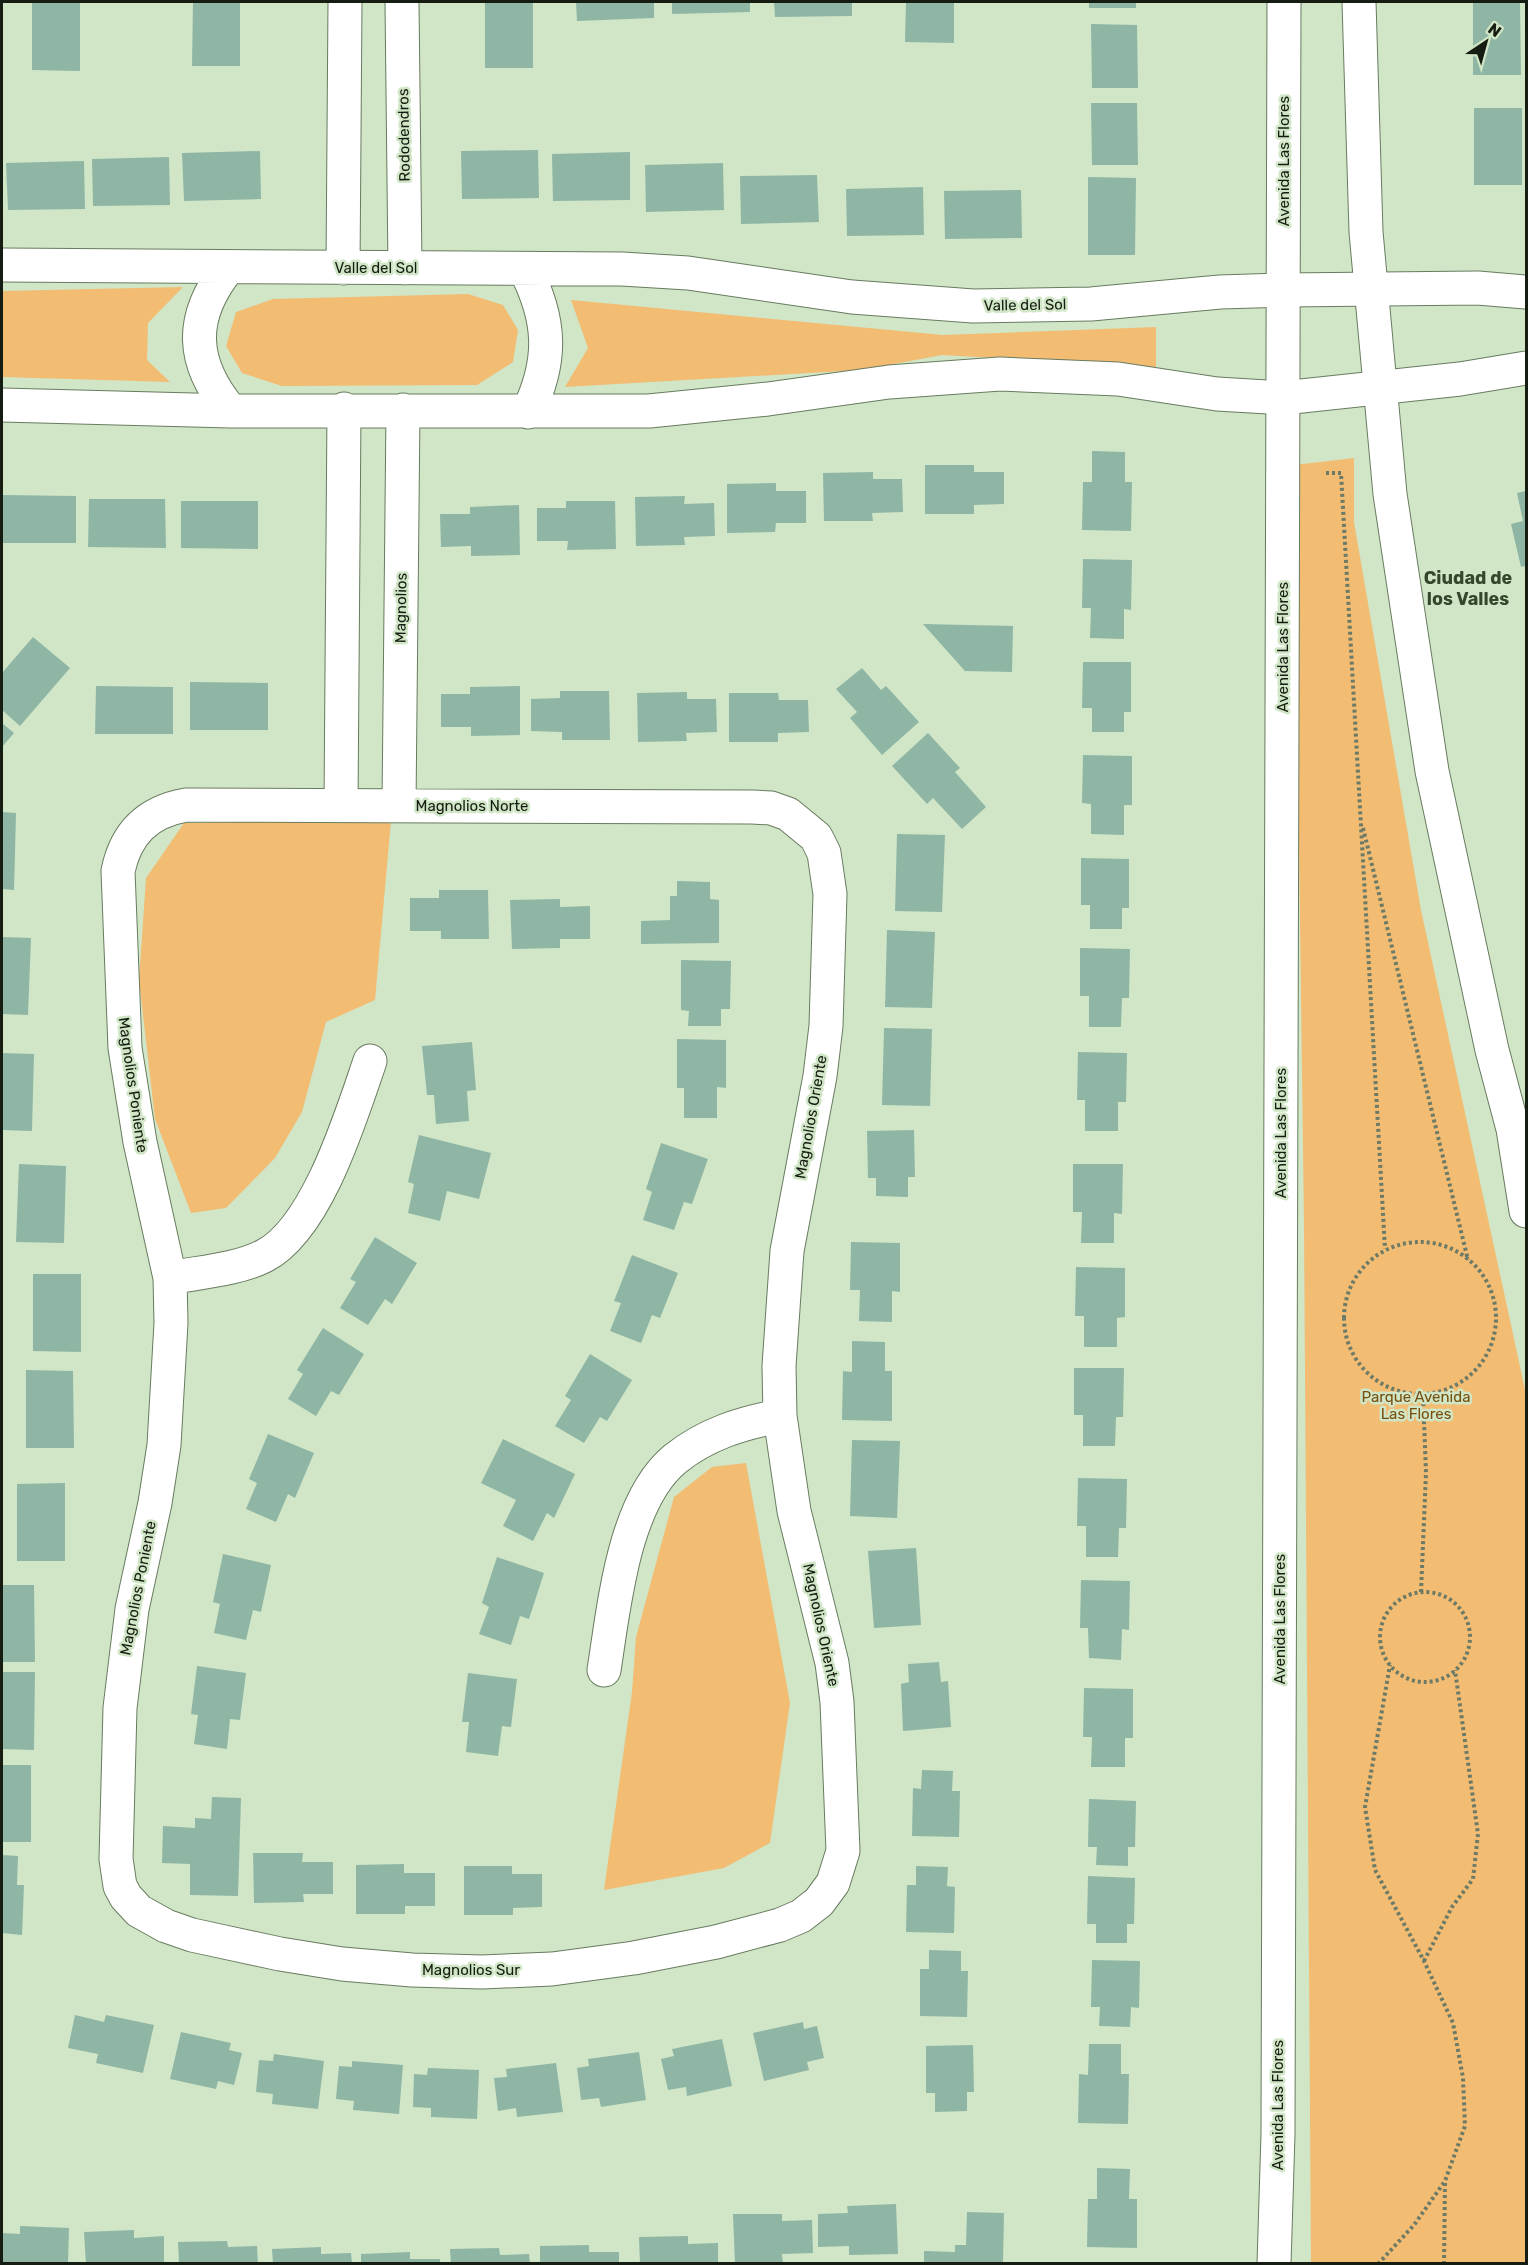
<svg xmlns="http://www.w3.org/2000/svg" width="1528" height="2265" viewBox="0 0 1528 2265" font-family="Rubik,sans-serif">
	<rect width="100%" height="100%" fill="#d0e6c6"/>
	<path fill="#f2bc73" d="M 183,287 L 148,323 L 147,360 L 170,382 L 2,377 L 2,291 Z
		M 468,294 L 503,305 L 518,330 L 513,362 L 477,385 L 282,386 L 242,373 L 226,346 L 236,312 L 273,299 Z
		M 571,300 L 943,335 L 1156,327 L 1156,367 L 942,355 L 862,370 L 565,387 L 588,348 Z
		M 1354,458 L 1354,522 L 1421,910 L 1526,1394 L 1525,2263 L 1311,2263 L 1304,1224 L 1294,465 Z
		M 391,821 L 375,1000 L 326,1022 L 302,1112 L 275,1158 L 226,1208 L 191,1213 L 155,1119 L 139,980 L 146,878 L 184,823 Z
		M 746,1463 L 790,1703 L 770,1843 L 724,1868 L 604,1890 L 632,1692 L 636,1637 L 674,1497 L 712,1467 Z"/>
	<path fill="#8fb6a5" d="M 32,2 L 80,2 L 80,71 L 32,70 Z
		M 193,2 L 240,2 L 240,66 L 192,66 Z
		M 485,2 L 533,2 L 533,68 L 485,68 Z
		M 576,2 L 654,2 L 654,18 L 577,21 Z
		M 672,2 L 750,2 L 750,12 L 672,14 Z
		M 774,2 L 852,2 L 852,16 L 775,17 Z
		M 906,2 L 954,2 L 954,43 L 905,42 Z
		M 1089,2 L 1136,2 L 1136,8 L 1089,8 Z
		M 1473,2 L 1520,2 L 1521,75 L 1473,75 Z
		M 1091,24 L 1137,25 L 1138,88 L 1092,88 Z
		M 1091,103 L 1137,103 L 1138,165 L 1092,165 Z
		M 1474,108 L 1522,108 L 1522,185 L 1474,185 Z
		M 538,150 L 539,198 L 462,199 L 461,151 Z
		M 260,151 L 261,199 L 184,201 L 182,153 Z
		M 630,152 L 630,200 L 553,201 L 552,154 Z
		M 169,157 L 170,205 L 93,206 L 92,159 Z
		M 84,161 L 85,209 L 8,210 L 6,163 Z
		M 723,163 L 724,210 L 646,212 L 645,165 Z
		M 817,175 L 819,222 L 741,224 L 740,176 Z
		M 1088,177 L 1136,178 L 1135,255 L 1088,255 Z
		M 923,187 L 924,235 L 847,236 L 846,189 Z
		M 1021,190 L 1022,238 L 945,239 L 944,191 Z
		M 1092,451 L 1125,452 L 1125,482 L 1132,482 L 1131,531 L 1082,530 L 1083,482 L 1092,482 Z
		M 925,465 L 974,465 L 974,472 L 1004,472 L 1004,504 L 974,505 L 974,514 L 925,514 Z
		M 873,472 L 873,479 L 902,479 L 903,512 L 872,513 L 873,521 L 824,521 L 823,473 Z
		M 776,483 L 776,491 L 806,491 L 806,523 L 776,523 L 775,532 L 727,533 L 727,484 Z
		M 1526,491 L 1526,566 L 1521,567 L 1511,524 L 1523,521 L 1517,493 Z
		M 2,495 L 76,496 L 76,543 L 2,543 Z
		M 685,496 L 684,504 L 714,503 L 715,536 L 684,537 L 685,545 L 636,546 L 635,497 Z
		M 89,499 L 165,499 L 166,548 L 88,547 Z
		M 181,501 L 258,501 L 258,549 L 181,548 Z
		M 566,501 L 615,501 L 616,549 L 567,550 L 568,541 L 537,541 L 537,508 L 566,508 Z
		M 519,505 L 520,555 L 471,556 L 471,546 L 441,547 L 440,514 L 470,514 L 470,507 Z
		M 1083,559 L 1132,560 L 1131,610 L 1124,609 L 1124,639 L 1090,638 L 1091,608 L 1082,608 Z
		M 923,624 L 1013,626 L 1012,672 L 965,671 Z
		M 33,637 L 70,668 L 20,726 L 2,710 L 2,673 Z
		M 1083,662 L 1131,662 L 1131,712 L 1124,712 L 1124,732 L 1092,732 L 1092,708 L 1082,708 Z
		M 862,668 L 881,690 L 886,686 L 919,722 L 882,755 L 850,718 L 857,712 L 836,689 Z
		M 190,682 L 268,683 L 268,730 L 190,730 Z
		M 96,686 L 173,687 L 173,734 L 95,734 Z
		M 520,686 L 520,735 L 471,736 L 471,727 L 441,727 L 441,694 L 470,694 L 470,687 Z
		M 560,691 L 609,691 L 610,740 L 562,740 L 562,732 L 531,731 L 531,699 L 560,698 Z
		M 687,692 L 687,699 L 716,699 L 717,732 L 686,733 L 687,741 L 638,742 L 637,693 Z
		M 729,693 L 778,693 L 779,700 L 808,700 L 809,732 L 778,733 L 778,742 L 729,742 Z
		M 2,723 L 14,733 L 2,747 Z
		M 928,733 L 960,768 L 955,772 L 986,807 L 962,829 L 933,798 L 927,804 L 892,766 Z
		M 1083,755 L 1132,756 L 1132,805 L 1124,805 L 1124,835 L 1091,834 L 1091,804 L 1082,803 Z
		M 2,812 L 16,813 L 14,890 L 2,889 Z
		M 897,834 L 945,835 L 942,912 L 895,911 Z
		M 1081,858 L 1129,859 L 1129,908 L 1122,908 L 1122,929 L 1090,929 L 1090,905 L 1081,905 Z
		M 677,881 L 710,882 L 710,899 L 719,900 L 719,943 L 641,944 L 641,921 L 670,920 L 670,896 L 677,896 Z
		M 439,890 L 488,890 L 489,939 L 441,939 L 441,931 L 410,931 L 410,898 L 439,898 Z
		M 560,899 L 560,907 L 590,906 L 590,939 L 560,939 L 560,948 L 512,949 L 510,900 Z
		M 887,930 L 935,932 L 932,1008 L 885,1007 Z
		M 2,937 L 31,938 L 28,1015 L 2,1014 Z
		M 1080,948 L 1130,949 L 1129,998 L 1122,998 L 1121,1027 L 1089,1027 L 1089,996 L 1080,996 Z
		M 681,960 L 731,961 L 730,1009 L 721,1009 L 721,1026 L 688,1026 L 689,1011 L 681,1010 Z
		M 884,1028 L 932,1029 L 930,1106 L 882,1105 Z
		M 677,1039 L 726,1040 L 726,1088 L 717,1087 L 717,1118 L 684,1118 L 684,1088 L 677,1088 Z
		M 472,1042 L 476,1090 L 467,1091 L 469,1121 L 436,1124 L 434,1095 L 427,1095 L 422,1046 Z
		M 1078,1052 L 1127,1053 L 1126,1102 L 1118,1102 L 1118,1131 L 1085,1131 L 1085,1100 L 1077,1100 Z
		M 2,1053 L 34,1054 L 32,1131 L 2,1130 Z
		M 914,1130 L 915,1177 L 908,1177 L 908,1197 L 876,1196 L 876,1178 L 868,1178 L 867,1131 Z
		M 419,1135 L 491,1153 L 479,1199 L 447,1191 L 440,1221 L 408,1213 L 414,1184 L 408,1182 Z
		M 661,1143 L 708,1159 L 692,1204 L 684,1202 L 674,1230 L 643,1220 L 652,1192 L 646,1189 Z
		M 19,1164 L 66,1166 L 64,1243 L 16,1242 Z
		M 1073,1164 L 1123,1164 L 1122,1214 L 1114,1213 L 1114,1243 L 1081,1243 L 1082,1212 L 1073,1212 Z
		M 375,1237 L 417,1263 L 392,1304 L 385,1299 L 368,1325 L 340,1308 L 356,1282 L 350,1279 Z
		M 851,1242 L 900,1243 L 900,1292 L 892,1291 L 892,1322 L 859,1321 L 860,1290 L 850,1290 Z
		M 632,1255 L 678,1273 L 660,1318 L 652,1315 L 641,1343 L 610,1331 L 621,1303 L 614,1301 Z
		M 1076,1267 L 1125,1268 L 1125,1317 L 1117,1318 L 1117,1347 L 1084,1347 L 1084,1316 L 1075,1316 Z
		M 33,1274 L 81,1274 L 81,1352 L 33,1351 Z
		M 323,1328 L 364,1354 L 339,1395 L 331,1391 L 316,1416 L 288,1399 L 303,1374 L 297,1370 Z
		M 852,1341 L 885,1342 L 885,1371 L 892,1371 L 892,1421 L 842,1420 L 843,1371 L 852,1372 Z
		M 590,1354 L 632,1380 L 607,1421 L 600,1417 L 584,1443 L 555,1426 L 571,1400 L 565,1396 Z
		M 1074,1368 L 1124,1368 L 1123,1417 L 1116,1417 L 1115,1446 L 1083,1446 L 1083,1415 L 1074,1415 Z
		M 26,1370 L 73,1371 L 74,1448 L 26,1448 Z
		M 268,1434 L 314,1453 L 295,1498 L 288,1494 L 276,1522 L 246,1509 L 257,1483 L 249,1479 Z
		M 503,1439 L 575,1474 L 554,1518 L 547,1513 L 533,1541 L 503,1526 L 516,1500 L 481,1483 Z
		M 852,1440 L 900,1441 L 897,1518 L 850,1516 Z
		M 1078,1478 L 1127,1479 L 1126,1528 L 1119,1528 L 1118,1557 L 1086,1557 L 1086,1526 L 1077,1526 Z
		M 65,1483 L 65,1561 L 17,1561 L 17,1484 Z
		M 916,1548 L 921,1625 L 874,1628 L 868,1551 Z
		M 223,1554 L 271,1565 L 261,1612 L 253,1610 L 246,1640 L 214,1633 L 220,1604 L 213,1602 Z
		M 497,1557 L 544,1573 L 529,1619 L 520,1616 L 511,1645 L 479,1634 L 489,1607 L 482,1603 Z
		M 1081,1580 L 1130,1581 L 1129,1630 L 1122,1629 L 1121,1660 L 1089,1658 L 1088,1628 L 1080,1628 Z
		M 2,1585 L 34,1585 L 35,1662 L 2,1662 Z
		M 939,1662 L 941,1682 L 948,1681 L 951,1727 L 903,1731 L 901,1684 L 909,1682 L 908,1664 Z
		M 197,1666 L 246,1673 L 240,1720 L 230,1719 L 227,1749 L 194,1744 L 198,1715 L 191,1714 Z
		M 2,1672 L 35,1672 L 34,1750 L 2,1749 Z
		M 468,1673 L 517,1679 L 511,1727 L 502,1726 L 498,1756 L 466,1752 L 469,1722 L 462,1722 Z
		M 1084,1688 L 1133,1689 L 1133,1738 L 1125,1738 L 1125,1767 L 1091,1767 L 1092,1737 L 1083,1737 Z
		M 2,1765 L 31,1765 L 31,1842 L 2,1842 Z
		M 922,1770 L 953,1771 L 952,1791 L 960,1791 L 959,1837 L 912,1836 L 913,1788 L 921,1789 Z
		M 212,1797 L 241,1798 L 238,1896 L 190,1895 L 190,1864 L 162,1863 L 163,1826 L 195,1828 L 195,1818 L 211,1819 Z
		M 1089,1799 L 1136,1801 L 1135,1847 L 1128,1847 L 1128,1866 L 1096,1865 L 1097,1847 L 1088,1847 Z
		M 253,1853 L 303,1853 L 302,1862 L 333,1862 L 333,1894 L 303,1894 L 304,1902 L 254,1903 Z
		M 2,1855 L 18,1856 L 17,1885 L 24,1885 L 22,1935 L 2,1933 Z
		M 404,1864 L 404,1873 L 435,1873 L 435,1906 L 405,1906 L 405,1914 L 356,1914 L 356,1865 Z
		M 464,1866 L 512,1866 L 512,1874 L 542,1874 L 542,1907 L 513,1908 L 513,1915 L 464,1915 Z
		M 916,1866 L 948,1867 L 947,1886 L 955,1887 L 954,1933 L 906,1932 L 907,1885 L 916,1885 Z
		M 1088,1876 L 1135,1878 L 1134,1924 L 1127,1924 L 1127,1943 L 1096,1943 L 1096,1924 L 1087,1924 Z
		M 929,1950 L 961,1951 L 961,1971 L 968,1971 L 967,2017 L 920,2016 L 920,1969 L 929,1969 Z
		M 1092,1960 L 1140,1961 L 1139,2008 L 1131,2007 L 1130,2027 L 1099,2026 L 1100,2007 L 1091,2007 Z
		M 75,2015 L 104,2022 L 106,2015 L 154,2025 L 143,2073 L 96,2063 L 98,2054 L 68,2048 Z
		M 803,2022 L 804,2029 L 817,2026 L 824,2058 L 807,2062 L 809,2070 L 764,2081 L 753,2033 Z
		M 181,2032 L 231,2043 L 229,2050 L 242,2053 L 234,2085 L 218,2081 L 216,2089 L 170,2079 Z
		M 722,2039 L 732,2086 L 687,2096 L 686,2087 L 668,2090 L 661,2059 L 674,2056 L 672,2049 Z
		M 1089,2044 L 1121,2044 L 1121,2074 L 1129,2074 L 1128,2124 L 1078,2123 L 1079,2074 L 1088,2075 Z
		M 973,2045 L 974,2092 L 967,2092 L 967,2111 L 935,2112 L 935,2093 L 926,2093 L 926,2046 Z
		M 639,2052 L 646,2100 L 601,2107 L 599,2098 L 581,2100 L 577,2068 L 589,2066 L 588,2059 Z
		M 274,2054 L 324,2061 L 318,2109 L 272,2104 L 273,2094 L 256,2092 L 259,2060 L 273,2061 Z
		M 352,2061 L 403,2065 L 399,2114 L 353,2110 L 354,2101 L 336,2099 L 339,2066 L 352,2067 Z
		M 556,2063 L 563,2112 L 517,2117 L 516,2108 L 498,2111 L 494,2078 L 507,2077 L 506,2069 Z
		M 428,2068 L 479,2070 L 477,2119 L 431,2117 L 431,2108 L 413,2107 L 414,2074 L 427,2075 Z
		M 1097,2168 L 1130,2169 L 1129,2199 L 1137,2199 L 1137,2248 L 1087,2247 L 1088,2199 L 1097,2199 Z
		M 896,2204 L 898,2254 L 849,2255 L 849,2246 L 818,2247 L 818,2214 L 848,2213 L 847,2206 Z
		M 967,2212 L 1004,2213 L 1003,2264 L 924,2264 L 924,2251 L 955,2252 L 955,2245 L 966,2245 Z
		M 733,2214 L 782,2214 L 782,2221 L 812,2220 L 813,2253 L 782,2254 L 783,2263 L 735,2264 Z
		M 20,2226 L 69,2228 L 68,2264 L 2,2264 L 2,2233 L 20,2234 Z
		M 134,2230 L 134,2238 L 164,2236 L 164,2264 L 86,2264 L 84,2232 Z
		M 688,2236 L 688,2244 L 718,2243 L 718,2264 L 640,2264 L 639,2237 Z
		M 227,2241 L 228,2247 L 257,2246 L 258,2264 L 179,2264 L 178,2242 Z
		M 589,2245 L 589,2252 L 619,2252 L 619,2264 L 540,2264 L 540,2246 Z
		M 321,2247 L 321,2254 L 351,2253 L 352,2264 L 273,2264 L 272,2249 Z
		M 499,2248 L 500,2255 L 529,2254 L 530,2264 L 451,2264 L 450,2249 Z
		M 410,2252 L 410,2259 L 440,2259 L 440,2264 L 361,2264 L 361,2254 Z"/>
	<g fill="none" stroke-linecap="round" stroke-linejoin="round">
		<g stroke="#687b5f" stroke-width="35">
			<path id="minor" d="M 402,2 L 405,268
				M 2,265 L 622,269 L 688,273 L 852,297 L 973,306 L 1091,304 L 1220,292 L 1284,290 L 1478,288 L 1526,292
				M 228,268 C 188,318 191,363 231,411
				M 343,268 L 345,2
				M 525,269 C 551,320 553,360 528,412
				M 2,405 L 231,411 L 649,411 L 768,399 L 889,382 L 1000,374 L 1118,379 L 1217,394 L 1283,398 L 1460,379 L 1526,368
				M 186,805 L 752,807 L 771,808 L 788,814 L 816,837 L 824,853 L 830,894 L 826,1026 L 820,1076 L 787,1251 L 779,1366 L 780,1416 L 794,1511 L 832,1663 L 837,1702 L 843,1851 L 833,1883 L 819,1902 L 801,1916 L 780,1925 L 716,1942 L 634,1958 L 552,1969 L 482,1972 L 412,1970 L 342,1964 L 280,1954 L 192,1935 L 166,1926 L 139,1911 L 126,1897 L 120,1886 L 116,1859 L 120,1708 L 132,1609 L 155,1503 L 164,1445 L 171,1323 L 170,1278 L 140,1142 L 125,1048 L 118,871 C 126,833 147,812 186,805 Z
				M 341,805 L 344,409
				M 399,806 L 403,410
				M 170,1278 C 200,1272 236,1270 264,1256 C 317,1229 351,1116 370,1061
				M 604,1670 C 614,1608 623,1502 675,1459 C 706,1434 742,1423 780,1416"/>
		</g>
		<g stroke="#687b5f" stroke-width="35">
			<path id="tertiary" d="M 1359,2 L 1366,232 L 1390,494 L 1432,771 L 1492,1050 L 1513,1129 L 1526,1211
				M 1274,2264 L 1278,2134 L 1284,2"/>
		</g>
		<path stroke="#6d7b66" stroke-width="4" stroke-dasharray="3 3" stroke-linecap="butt" d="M 1326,473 L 1341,473 L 1385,1249
			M 1363,828 L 1468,1260
			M1344 1318a76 76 0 1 1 152 0a76 76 0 1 1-152 0Z
			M 1421,1592 L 1426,1473 L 1423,1395
			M1380 1637a45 45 0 1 1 90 0a45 45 0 1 1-90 0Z
			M 1424,1961 L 1452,1907 L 1473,1879 L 1478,1834 L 1455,1670
			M 1378,2264 L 1414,2225 L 1445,2181 L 1465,2126 L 1463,2078 L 1453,2023 L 1424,1961 L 1375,1870 L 1365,1807 L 1390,1665
			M 1444,2264 L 1445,2183"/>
		<use href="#minor" stroke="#fff" stroke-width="33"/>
		<use href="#tertiary" stroke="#fff" stroke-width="33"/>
	</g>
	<g text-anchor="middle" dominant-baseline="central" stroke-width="5" stroke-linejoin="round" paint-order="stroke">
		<g font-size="15" fill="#151c11" stroke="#d0e6c6">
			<text transform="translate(404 135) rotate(-91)">Rododendros</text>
			<text transform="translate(1284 161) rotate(-90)">Avenida Las Flores</text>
			<text x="376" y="268">Valle del Sol</text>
			<text transform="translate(1025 305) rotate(-1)">Valle del Sol</text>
			<text transform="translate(401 608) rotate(-89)">Magnolios</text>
			<text transform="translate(1283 647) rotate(-90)">Avenida Las Flores</text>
			<text x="472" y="806">Magnolios Norte</text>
			<text transform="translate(133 1085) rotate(82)">Magnolios Poniente</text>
			<text transform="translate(811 1117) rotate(-80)">Magnolios Oriente</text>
			<text transform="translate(1281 1133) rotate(-90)">Avenida Las Flores</text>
			<text transform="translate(138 1588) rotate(-79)">Magnolios Poniente</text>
			<text transform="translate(1280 1619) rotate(-90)">Avenida Las Flores</text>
			<text transform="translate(821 1625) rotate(78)">Magnolios Oriente</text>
			<text x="471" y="1970">Magnolios Sur</text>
			<text transform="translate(1278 2105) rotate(-90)">Avenida Las Flores</text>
		</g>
		<g font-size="15" fill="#764e0e" stroke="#d0e6c6">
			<text x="1416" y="1397">Parque Avenida<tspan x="1416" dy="17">Las Flores</tspan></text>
		</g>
		<g font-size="18" font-weight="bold" fill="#35462c" stroke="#d0e6c6">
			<text x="1468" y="578">Ciudad de<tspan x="1468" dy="21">los Valles</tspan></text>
		</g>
	</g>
	<rect width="1528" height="2265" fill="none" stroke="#151c11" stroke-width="6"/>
	<g transform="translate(1486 42) rotate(36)" stroke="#d0e6c6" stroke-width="4.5" paint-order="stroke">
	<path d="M0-4.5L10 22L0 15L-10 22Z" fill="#151c11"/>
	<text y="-9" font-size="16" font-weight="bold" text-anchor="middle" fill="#151c11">N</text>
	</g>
</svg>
